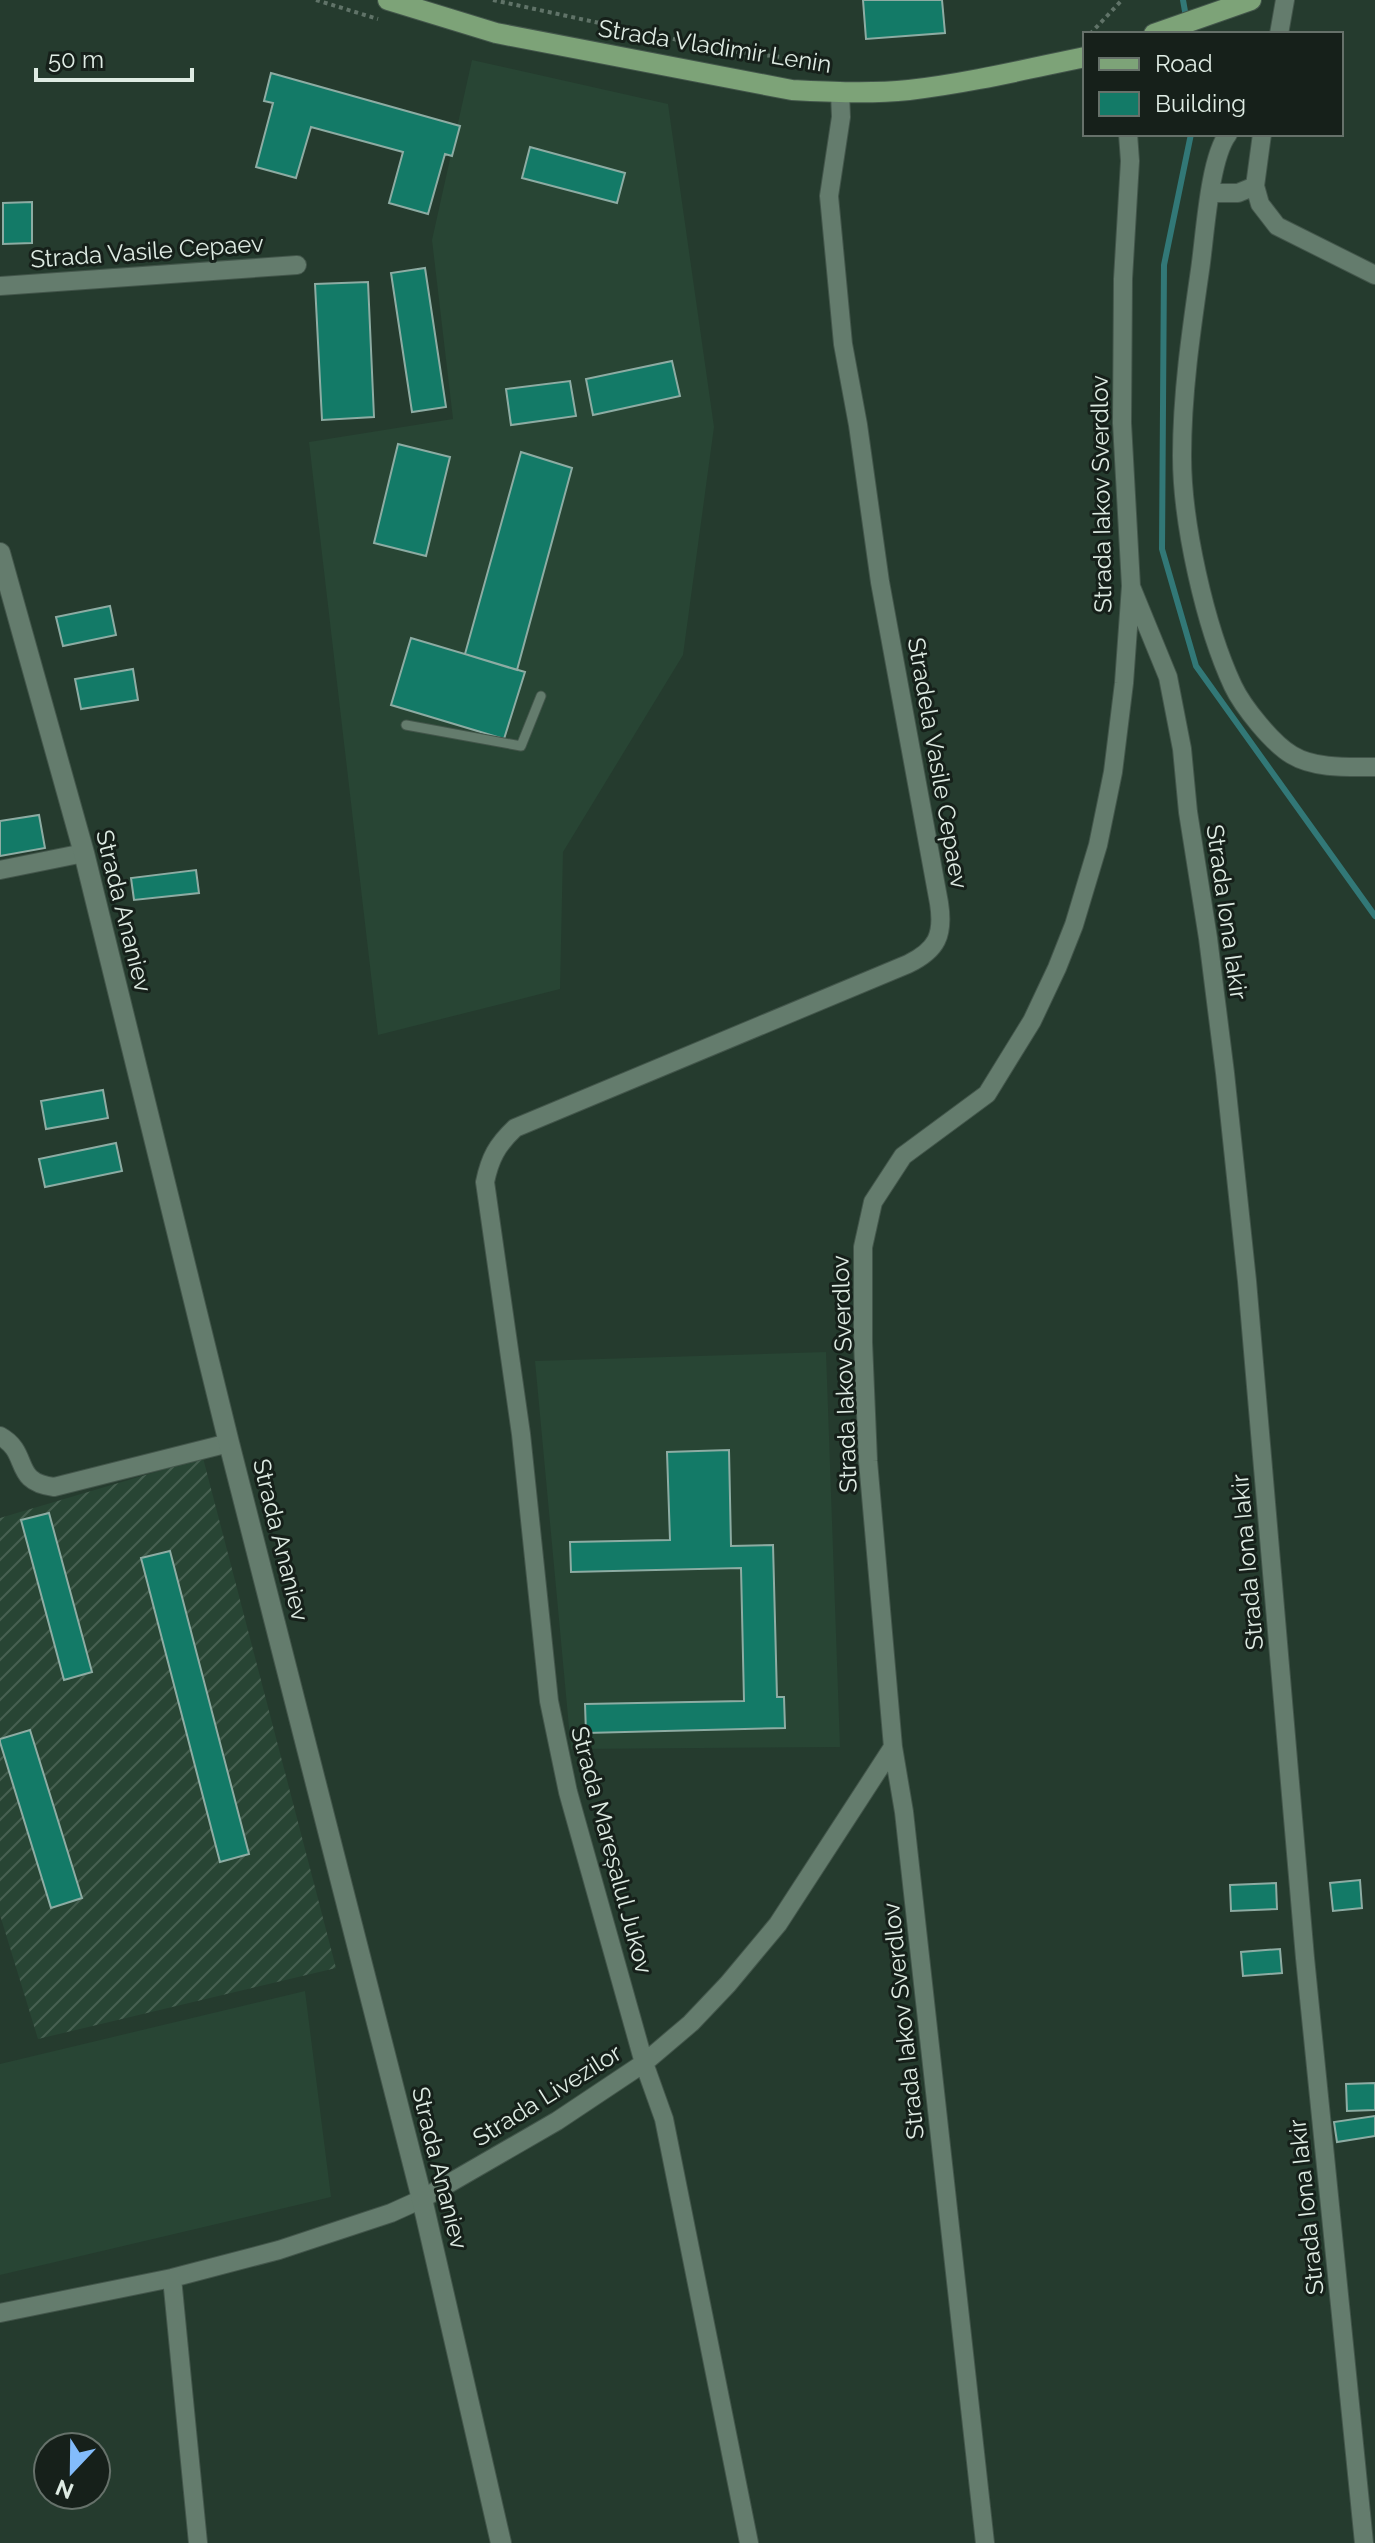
<svg xmlns="http://www.w3.org/2000/svg" width="1375" height="2543" viewBox="0 0 1375 2543" font-family="Raleway,sans-serif">
	<defs>
		<pattern id="industrial-furrows" width="10" height="10" patternUnits="userSpaceOnUse" patternTransform="scale(2)"><rect width="10" height="10" fill="#284534"/><path d="M-1 1l2-2M0 10L10 0M9 11l2-2" fill="none" stroke="#476051"/></pattern>
	</defs>
	<rect width="100%" height="100%" fill="#253b2e"/>
	<path fill="#284534" d="M 472,60 L 668,104 L 714,427 L 683,655 L 563,852 L 560,989 L 378,1035 L 309,442 L 453,419 L 432,240 Z
		M 826,1352 L 840,1747 L 571,1749 L 535,1361 Z
		M 305,1991 L 331,2197 L 0,2275 L 0,2064 Z"/>
	<path fill="url(#industrial-furrows)" d="M 203,1458 L 336,1968 L 38,2039 L 0,1915 L 0,1518 Z"/>
	<g fill="none" stroke-linecap="round" stroke-linejoin="round">
		<path stroke="#327877" stroke-width="6" d="M 1183,0 L 1189,34
			M 1191,134 L 1164,265 L 1162,549 L 1196,666 L 1375,916"/>
	</g>
	<path fill="#137a67" stroke="#8daca3" stroke-width="2" d="M 863,0 L 942,0 L 945,33 L 866,39 Z
		M 271,73 L 460,126 L 452,156 L 445,154 L 428,214 L 389,203 L 403,152 L 311,127 L 296,178 L 256,167 L 273,103 L 264,101 Z
		M 530,147 L 625,173 L 617,203 L 522,178 Z
		M 32,202 L 32,243 L 3,244 L 3,203 Z
		M 425,268 L 446,407 L 412,412 L 391,273 Z
		M 368,282 L 374,417 L 322,420 L 315,284 Z
		M 672,361 L 680,396 L 593,415 L 586,379 Z
		M 570,381 L 576,416 L 511,425 L 506,389 Z
		M 398,444 L 450,457 L 426,556 L 374,543 Z
		M 521,452 L 572,468 L 517,670 L 465,654 Z
		M 110,606 L 116,635 L 63,646 L 56,617 Z
		M 411,638 L 525,672 L 504,739 L 391,705 Z
		M 133,669 L 138,700 L 81,709 L 75,679 Z
		M 39,815 L 45,848 L 0,856 L 0,821 Z
		M 196,870 L 199,893 L 134,900 L 131,878 Z
		M 103,1090 L 108,1118 L 46,1129 L 41,1101 Z
		M 116,1143 L 122,1171 L 45,1187 L 39,1159 Z
		M 729,1450 L 731,1546 L 773,1545 L 777,1697 L 784,1697 L 785,1728 L 586,1733 L 585,1704 L 744,1701 L 741,1568 L 571,1572 L 570,1542 L 670,1540 L 667,1452 Z
		M 49,1513 L 92,1672 L 64,1680 L 21,1520 Z
		M 170,1551 L 249,1854 L 220,1862 L 141,1558 Z
		M 30,1730 L 82,1898 L 51,1908 L 0,1742 L 0,1739 Z
		M 1360,1880 L 1362,1908 L 1333,1911 L 1330,1883 Z
		M 1276,1883 L 1277,1909 L 1231,1911 L 1230,1885 Z
		M 1280,1949 L 1282,1973 L 1243,1976 L 1241,1952 Z
		M 1375,2083 L 1375,2110 L 1347,2111 L 1346,2084 Z
		M 1375,2116 L 1375,2136 L 1337,2142 L 1334,2122 Z"/>
	<g fill="none" stroke-linecap="round" stroke-linejoin="round">
		<g stroke="#43564b" stroke-width="11">
			<path id="service" d="M 406,725 L 521,746 L 541,696"/>
		</g>
		<g stroke="#43564b" stroke-width="20">
			<path id="minor" d="M 1279,34 L 1285,0
				M 1228,134 C 1209,159 1205,237 1200,270 C 1191,332 1182,394 1182,456 C 1182,523 1205,626 1233,686 C 1243,707 1272,743 1292,755 C 1315,769 1349,767 1375,767
				M 1262,134 L 1255,186 L 1260,204 L 1277,226 L 1375,275
				M 1211,193 L 1238,193 L 1255,186
				M 0,286 L 297,265
				M 1132,589 L 1168,677 L 1182,749 L 1188,812 L 1208,938 L 1225,1073 L 1247,1281 L 1305,1958 L 1364,2543
				M 0,870 L 84,853
				M 0,1436 C 31,1453 11,1482 54,1487 L 229,1443
				M 172,2278 L 198,2543
				M 0,2313 L 172,2278 L 279,2250 L 391,2213 L 422,2199 L 557,2121 L 644,2063 L 691,2023 L 728,1984 L 778,1924 L 893,1747
				M 749,2543 L 664,2119 L 644,2063 L 568,1792 L 549,1701 L 521,1434 L 485,1182 C 490,1158 497,1145 515,1128 L 908,964 C 937,950 944,935 939,903 L 880,582 L 858,425 L 843,344 L 829,196 L 841,117 L 840,93
				M 985,2543 L 904,1812 L 893,1747 L 868,1461 L 863,1342 L 863,1247 L 873,1202 L 903,1156 L 987,1094 L 1032,1021 L 1057,968 L 1074,925 L 1098,845 L 1113,772 L 1124,683 L 1131,586 L 1122,423 L 1123,279 L 1130,161 L 1128,134"/>
		</g>
		<g stroke="#43564b" stroke-width="22">
			<path id="tertiary" d="M 0,553 L 84,853 L 229,1443 L 422,2199 L 501,2543"/>
		</g>
		<g stroke="#43564b" stroke-width="22">
			<path id="primary" d="M 388,0 L 496,33 L 792,90 C 831,92 870,94 909,90 C 969,83 1027,69 1085,57
				M 1154,34 L 1251,0"/>
		</g>
		<path stroke="#607368" stroke-width="4" stroke-dasharray="4 4" stroke-linecap="butt" d="M 316,0 L 378,19
			M 493,0 L 729,51 L 825,62
			M 1090,34 L 1122,0"/>
		<use href="#service" stroke="#647c6d" stroke-width="9"/>
		<use href="#minor" stroke="#647c6d" stroke-width="18"/>
		<use href="#tertiary" stroke="#647c6d" stroke-width="20"/>
		<use href="#primary" stroke="#7da378" stroke-width="20"/>
	</g>
	<g text-anchor="middle" dominant-baseline="central" stroke-width="6" stroke-linejoin="round" paint-order="stroke">
		<g font-size="24" fill="#deebe3" stroke="#16201a">
			<text transform="translate(715 46) rotate(9)">Strada Vladimir Lenin</text>
			<text transform="translate(147 251) rotate(-4)">Strada Vasile Cepaev</text>
			<text transform="translate(1101 494) rotate(-91)">Strada Iakov Sverdlov</text>
			<text transform="translate(938 763) rotate(80)">Stradela Vasile Cepaev</text>
			<text transform="translate(124 911) rotate(76)">Strada Ananiev</text>
			<text transform="translate(1227 912) rotate(82)">Strada Iona Iakir</text>
			<text transform="translate(844 1374) rotate(-92)">Strada Iakov Sverdlov</text>
			<text transform="translate(281 1540) rotate(76)">Strada Ananiev</text>
			<text transform="translate(1247 1562) rotate(-95)">Strada Iona Iakir</text>
			<text transform="translate(612 1850) rotate(75)">Strada Mareșalul Jukov</text>
			<text transform="translate(903 2021) rotate(-96)">Strada Iakov Sverdlov</text>
			<text transform="translate(547 2095) rotate(-32)">Strada Livezilor</text>
			<text transform="translate(440 2168) rotate(76)">Strada Ananiev</text>
			<text transform="translate(1306 2207) rotate(-96)">Strada Iona Iakir</text>
		</g>
	</g>
	<rect x="1083" y="32" width="260" height="104" fill="#16201a" stroke="#66716a" stroke-width="2"/>
	<rect x="1099" y="58" width="40" height="12" fill="#7da378" stroke="#66716a" stroke-width="2"/>
	<text x="1155" y="72" font-size="24" fill="#deebe3">Road</text>
	<rect x="1099" y="92" width="40" height="24" fill="#137a67" stroke="#66716a" stroke-width="2"/>
	<text x="1155" y="112" font-size="24" fill="#deebe3">Building</text>
	<g transform="translate(72 2471) rotate(202)"><circle r="38" fill="#16201a" stroke="#66716a" stroke-width="2"/>
	<path d="M0-6L14 30L0 20L-14 30Z" fill="#83bcfb"/>
	<text y="-12" font-size="22" font-weight="bold" text-anchor="middle" fill="#deebe3">N</text>
	</g>
	<path d="M36 68v12h156v-12" fill="none" stroke="#deebe3" stroke-width="4"/>
	<text x="48" y="68" font-size="24" fill="#deebe3" stroke="#16201a" stroke-width="6" paint-order="stroke">50 m</text>
</svg>
